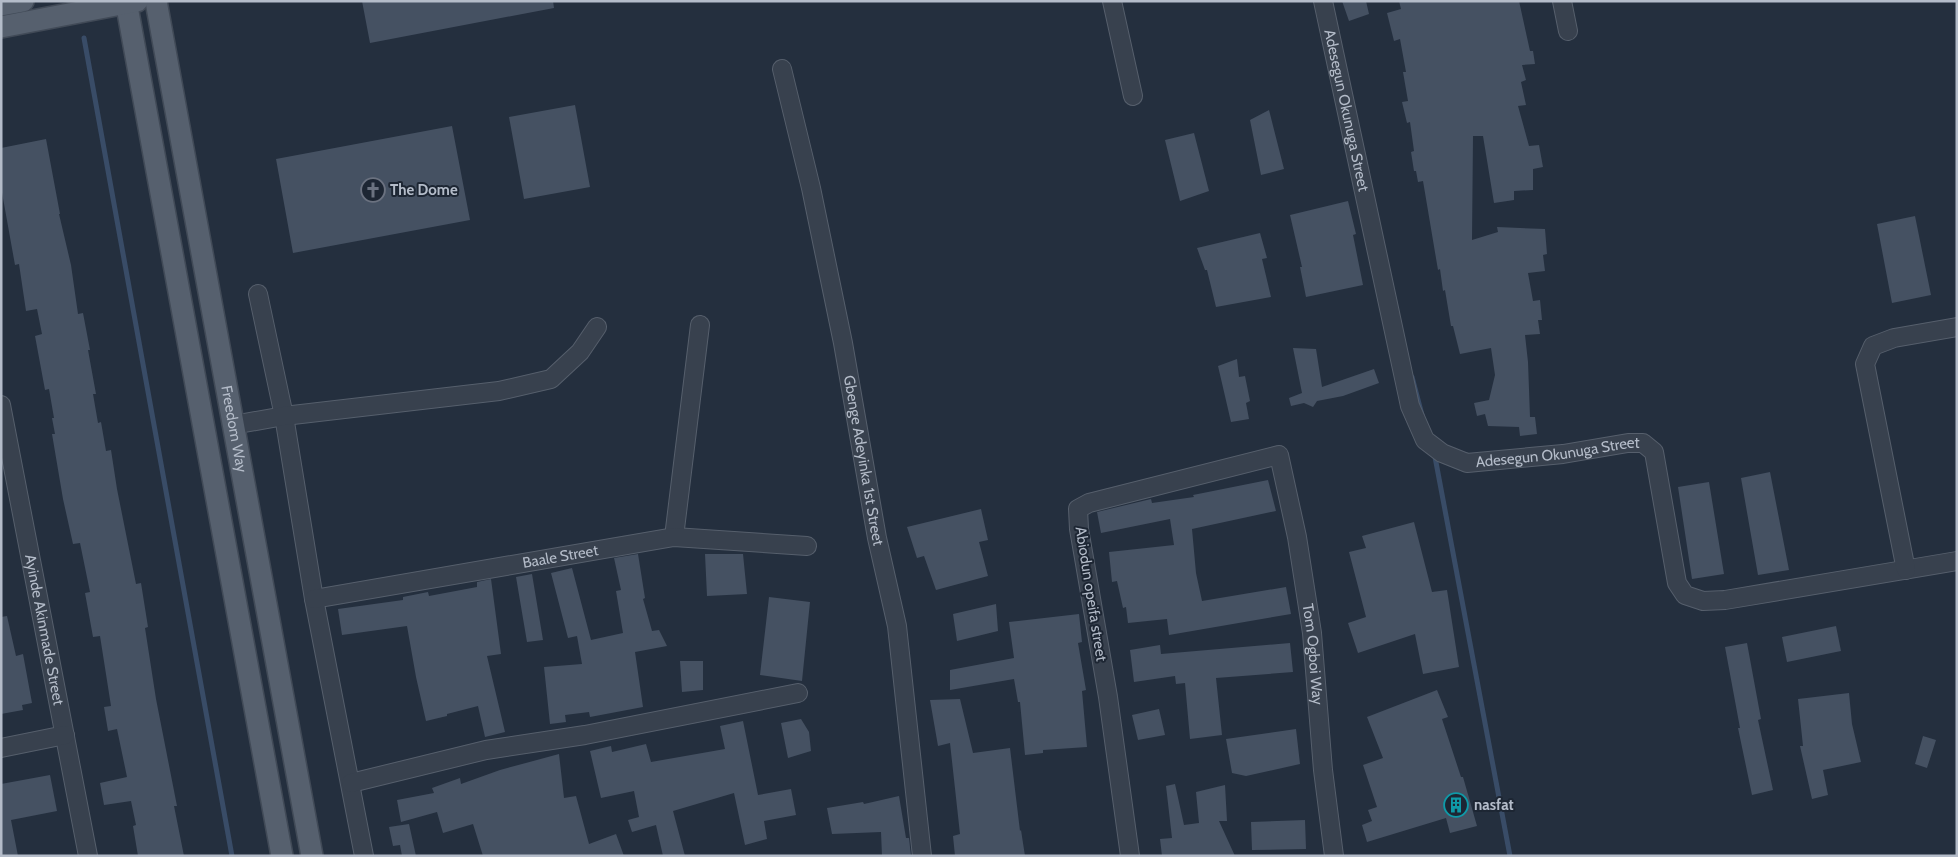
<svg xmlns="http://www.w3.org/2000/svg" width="1958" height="857" viewBox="0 0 1958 857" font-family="Cabin,sans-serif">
	<rect width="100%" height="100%" fill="#242f3e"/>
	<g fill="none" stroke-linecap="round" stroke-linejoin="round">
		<path stroke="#394c67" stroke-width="5" d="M 84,38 L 232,856
			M 1412,377 L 1422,415
			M 1435,457 L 1510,856"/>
	</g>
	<path fill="#455162" d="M 362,1 L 553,1 L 554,8 L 370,43 Z
		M 1342,1 L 1366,1 L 1369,14 L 1349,21 Z
		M 1399,1 L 1519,1 L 1530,51 L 1533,51 L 1535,64 L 1522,65 L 1526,80 L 1521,82 L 1526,105 L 1518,106 L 1529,146 L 1539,145 L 1543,167 L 1533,169 L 1533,190 L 1514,191 L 1514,200 L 1494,203 L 1483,136 L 1473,136 L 1472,240 L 1498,232 L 1497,227 L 1545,229 L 1547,254 L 1543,255 L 1545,271 L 1528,273 L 1533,301 L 1540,300 L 1542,320 L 1538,320 L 1540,334 L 1525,335 L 1528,362 L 1530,417 L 1535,417 L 1537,434 L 1520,436 L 1519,427 L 1488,426 L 1485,414 L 1477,416 L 1474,403 L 1489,400 L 1495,375 L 1491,348 L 1460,354 L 1453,326 L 1451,326 L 1445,290 L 1443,291 L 1440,269 L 1438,270 L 1423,181 L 1418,182 L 1416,171 L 1414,171 L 1411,152 L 1414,151 L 1410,122 L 1407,123 L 1402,102 L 1408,101 L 1403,72 L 1406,72 L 1400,39 L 1394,41 L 1387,13 L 1401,9 Z
		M 575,105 L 590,187 L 524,199 L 509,117 Z
		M 1269,110 L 1284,169 L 1261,175 L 1250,120 Z
		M 452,126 L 470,220 L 293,253 L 276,159 Z
		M 1194,133 L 1209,191 L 1180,201 L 1165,140 Z
		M 46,139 L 60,214 L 59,214 L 71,265 L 78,314 L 83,313 L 90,350 L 88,350 L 96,394 L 93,394 L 98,423 L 101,422 L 106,451 L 111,450 L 117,489 L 136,584 L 141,583 L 148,627 L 145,628 L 156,699 L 177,806 L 174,806 L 184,856 L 138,856 L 133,826 L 136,825 L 131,801 L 104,805 L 100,783 L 127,777 L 117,729 L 108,731 L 104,707 L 111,706 L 100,636 L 93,637 L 85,593 L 90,592 L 80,543 L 73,544 L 63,499 L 52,434 L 55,434 L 52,418 L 54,418 L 49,389 L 45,390 L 35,336 L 42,334 L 37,309 L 26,311 L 19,264 L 15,265 L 1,187 L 1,148 Z
		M 1348,201 L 1356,234 L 1353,235 L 1363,285 L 1306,297 L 1300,267 L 1302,267 L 1290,215 Z
		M 1915,216 L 1931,295 L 1892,303 L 1877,224 Z
		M 1260,233 L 1267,258 L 1262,259 L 1271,297 L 1216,307 L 1207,270 L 1205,270 L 1197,248 Z
		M 1293,348 L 1316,349 L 1322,387 L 1374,369 L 1379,383 L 1343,396 L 1317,401 L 1313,407 L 1304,403 L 1291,406 L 1289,398 L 1302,393 Z
		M 1237,359 L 1239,377 L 1245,376 L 1250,401 L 1246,403 L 1249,419 L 1231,422 L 1218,366 Z
		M 1770,472 L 1789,570 L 1758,575 L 1741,478 Z
		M 1268,480 L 1276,511 L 1192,529 L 1196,573 L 1202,601 L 1286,587 L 1291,614 L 1169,635 L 1167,619 L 1128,623 L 1126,607 L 1123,608 L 1117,581 L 1112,582 L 1109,552 L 1174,545 L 1170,519 L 1101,533 L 1097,512 L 1151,499 L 1152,503 L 1194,497 L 1193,495 Z
		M 1709,482 L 1724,574 L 1692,579 L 1678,487 Z
		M 981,509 L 988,540 L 979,542 L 988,576 L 936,590 L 924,556 L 917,558 L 907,527 Z
		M 1414,522 L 1432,592 L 1447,590 L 1459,667 L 1423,674 L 1415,634 L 1358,653 L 1348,623 L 1366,617 L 1349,552 L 1366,548 L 1362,536 Z
		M 638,554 L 645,598 L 643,599 L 652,631 L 659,630 L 667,646 L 635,652 L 643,707 L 590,717 L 589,712 L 565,715 L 566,722 L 550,724 L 544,667 L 582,664 L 577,636 L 568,638 L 551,573 L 572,568 L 591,640 L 623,633 L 616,591 L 621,590 L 614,558 Z
		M 705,554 L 743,554 L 747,594 L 707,596 Z
		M 532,574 L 543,640 L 527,642 L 516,577 Z
		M 491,579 L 501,654 L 487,656 L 505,732 L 485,737 L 478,706 L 447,714 L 447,716 L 426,721 L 416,677 L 407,626 L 342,635 L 338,609 L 403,600 L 403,597 L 428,592 L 429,596 L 477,587 L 477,582 Z
		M 769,597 L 810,602 L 802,681 L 760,675 Z
		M 996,604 L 998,631 L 957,641 L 953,614 Z
		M 1079,614 L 1082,642 L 1078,643 L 1086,690 L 1082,691 L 1087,747 L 1043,750 L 1043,753 L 1025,755 L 1020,702 L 1018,702 L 1014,679 L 950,690 L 950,670 L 1014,658 L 1009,622 Z
		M 7,616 L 16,656 L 23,654 L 32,703 L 22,705 L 23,710 L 1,714 L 1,617 Z
		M 1836,626 L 1841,651 L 1787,662 L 1782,637 Z
		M 1290,643 L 1293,672 L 1216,678 L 1222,735 L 1190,739 L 1185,683 L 1176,684 L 1175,676 L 1134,682 L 1130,650 L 1160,645 L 1161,654 Z
		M 1747,643 L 1761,719 L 1758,720 L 1773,790 L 1752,795 L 1738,728 L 1740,728 L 1725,647 Z
		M 680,661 L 703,661 L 703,690 L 682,692 Z
		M 1437,690 L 1448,717 L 1442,719 L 1461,777 L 1463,777 L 1477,826 L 1450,833 L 1446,818 L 1367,842 L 1362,825 L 1372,821 L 1368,810 L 1377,807 L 1363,765 L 1383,758 L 1367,717 Z
		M 1849,693 L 1852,724 L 1861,762 L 1823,770 L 1828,795 L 1812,799 L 1800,746 L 1803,746 L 1798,699 Z
		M 960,699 L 973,753 L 1010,748 L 1020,831 L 1021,830 L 1025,856 L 955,856 L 953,836 L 960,834 L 950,743 L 938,746 L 930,700 Z
		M 1159,709 L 1165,735 L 1138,740 L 1132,715 Z
		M 801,719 L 809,732 L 811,751 L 788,758 L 781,723 Z
		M 743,721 L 758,795 L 791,789 L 796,815 L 764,821 L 767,839 L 745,845 L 734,793 L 673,811 L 685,856 L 663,856 L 656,825 L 632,832 L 628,820 L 639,817 L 634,791 L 601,798 L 590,751 L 611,746 L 612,752 L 646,744 L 651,762 L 725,749 L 720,726 Z
		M 1296,729 L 1300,764 L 1246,776 L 1232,773 L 1226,739 Z
		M 1923,736 L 1936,740 L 1927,768 L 1915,764 Z
		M 559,754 L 564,798 L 576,796 L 589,844 L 616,834 L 624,856 L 483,856 L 473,824 L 443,833 L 437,812 L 401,822 L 397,800 L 434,793 L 432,788 L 460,778 L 461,784 L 500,770 Z
		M 50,775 L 57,811 L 11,820 L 18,856 L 1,856 L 1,784 Z
		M 1175,784 L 1184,825 L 1199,823 L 1196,792 L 1225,785 L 1227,821 L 1219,821 L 1235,856 L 1162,856 L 1160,839 L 1172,838 L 1166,786 Z
		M 899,796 L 906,838 L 909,838 L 911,856 L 882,856 L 881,832 L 832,834 L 827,808 L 863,802 L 864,804 Z
		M 1305,820 L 1306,849 L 1252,850 L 1251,822 Z
		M 409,824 L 416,856 L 402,856 L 400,845 L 393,846 L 389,827 Z"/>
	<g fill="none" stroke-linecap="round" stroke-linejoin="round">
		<g stroke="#565f6c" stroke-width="20">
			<g id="minor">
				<path d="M 1112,1 L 1133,96"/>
				<path id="s1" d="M 1323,1 L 1410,406 L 1425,440 L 1442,453 L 1467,463 L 1563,454 L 1628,443 L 1643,443 L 1654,452 L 1677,583 L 1685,595 L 1703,601 L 1725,600 L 1957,561"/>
				<path d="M 1562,1 L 1568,31"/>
				<path id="s2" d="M 782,69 L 811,188 L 843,343 L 877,538 L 897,626 L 922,856"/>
				<path d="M 258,294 L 284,416 L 314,599 L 364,856"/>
				<path id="s3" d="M 1,405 L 88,856"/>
				<path d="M 233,425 L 284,416 L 499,391 L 551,379 L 580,352 L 597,327"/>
				<path d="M 674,537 L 700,325"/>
				<path d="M 1906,570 L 1865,364 L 1873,346 L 1894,338 L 1957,327"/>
				<path id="s4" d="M 314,599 L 674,537 L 807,546"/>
				<path d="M 1,748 L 65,735"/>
				<path d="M 351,783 L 486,750 L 585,735 L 798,693"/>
				<path id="s5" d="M 1130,856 L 1108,697 L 1079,529 L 1078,509 L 1089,503 L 1279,455 L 1297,537 L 1312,633 L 1323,770 L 1334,856"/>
			</g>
		</g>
		<g stroke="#414a57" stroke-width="24">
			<g id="major">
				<path d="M 126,1 L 282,856"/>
				<path id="s6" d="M 156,1 L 312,856"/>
				<path d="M 1,5 L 23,1"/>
				<path d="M 1,27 L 137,1"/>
			</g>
		</g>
		<use href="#minor" stroke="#38414e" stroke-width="18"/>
		<use href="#major" stroke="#56606e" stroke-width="21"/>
	</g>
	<defs>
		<g id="church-ring" transform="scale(1.25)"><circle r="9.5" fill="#1d2633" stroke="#6b7280" stroke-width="1.5"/><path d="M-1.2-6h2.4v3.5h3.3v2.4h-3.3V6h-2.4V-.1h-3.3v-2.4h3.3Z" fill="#6b7280"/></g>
		<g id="building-ring" transform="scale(1.25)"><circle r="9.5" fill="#1d2633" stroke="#0f9aa8" stroke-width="1.5"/><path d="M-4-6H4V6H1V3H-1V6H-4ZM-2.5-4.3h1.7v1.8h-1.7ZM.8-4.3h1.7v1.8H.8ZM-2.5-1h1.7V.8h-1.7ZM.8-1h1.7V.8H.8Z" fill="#0f9aa8"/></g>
	</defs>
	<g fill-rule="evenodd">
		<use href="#church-ring" x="373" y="190"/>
		<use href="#building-ring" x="1456" y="805"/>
	</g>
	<g text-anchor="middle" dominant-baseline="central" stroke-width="4" stroke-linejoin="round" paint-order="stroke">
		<g font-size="15" fill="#b4bcc9" stroke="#1d2633">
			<text stroke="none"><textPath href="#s1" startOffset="112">Adesegun Okunuga Street</textPath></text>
			<text stroke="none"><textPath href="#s6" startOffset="435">Freedom Way</textPath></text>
			<text stroke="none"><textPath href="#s1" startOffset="591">Adesegun Okunuga Street</textPath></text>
			<text stroke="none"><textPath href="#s2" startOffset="400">Gbenge Adeyinka 1st Street</textPath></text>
			<text stroke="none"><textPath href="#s4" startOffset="250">Baale Street</textPath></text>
			<text transform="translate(1091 594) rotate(81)">Abiodun opeifa street</text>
			<text stroke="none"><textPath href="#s3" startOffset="229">Ayinde Akinmade Street</textPath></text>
			<text stroke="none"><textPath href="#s5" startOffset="762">Tom Ogboi Way</textPath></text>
		</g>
		<g font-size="15" font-weight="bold" fill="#b4bcc9" stroke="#1d2633" text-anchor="start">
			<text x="390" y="190">The Dome</text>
			<text x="1474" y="805">nasfat</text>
		</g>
	</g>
	<rect width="1958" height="857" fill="none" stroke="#b4bcc9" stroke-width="5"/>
</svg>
